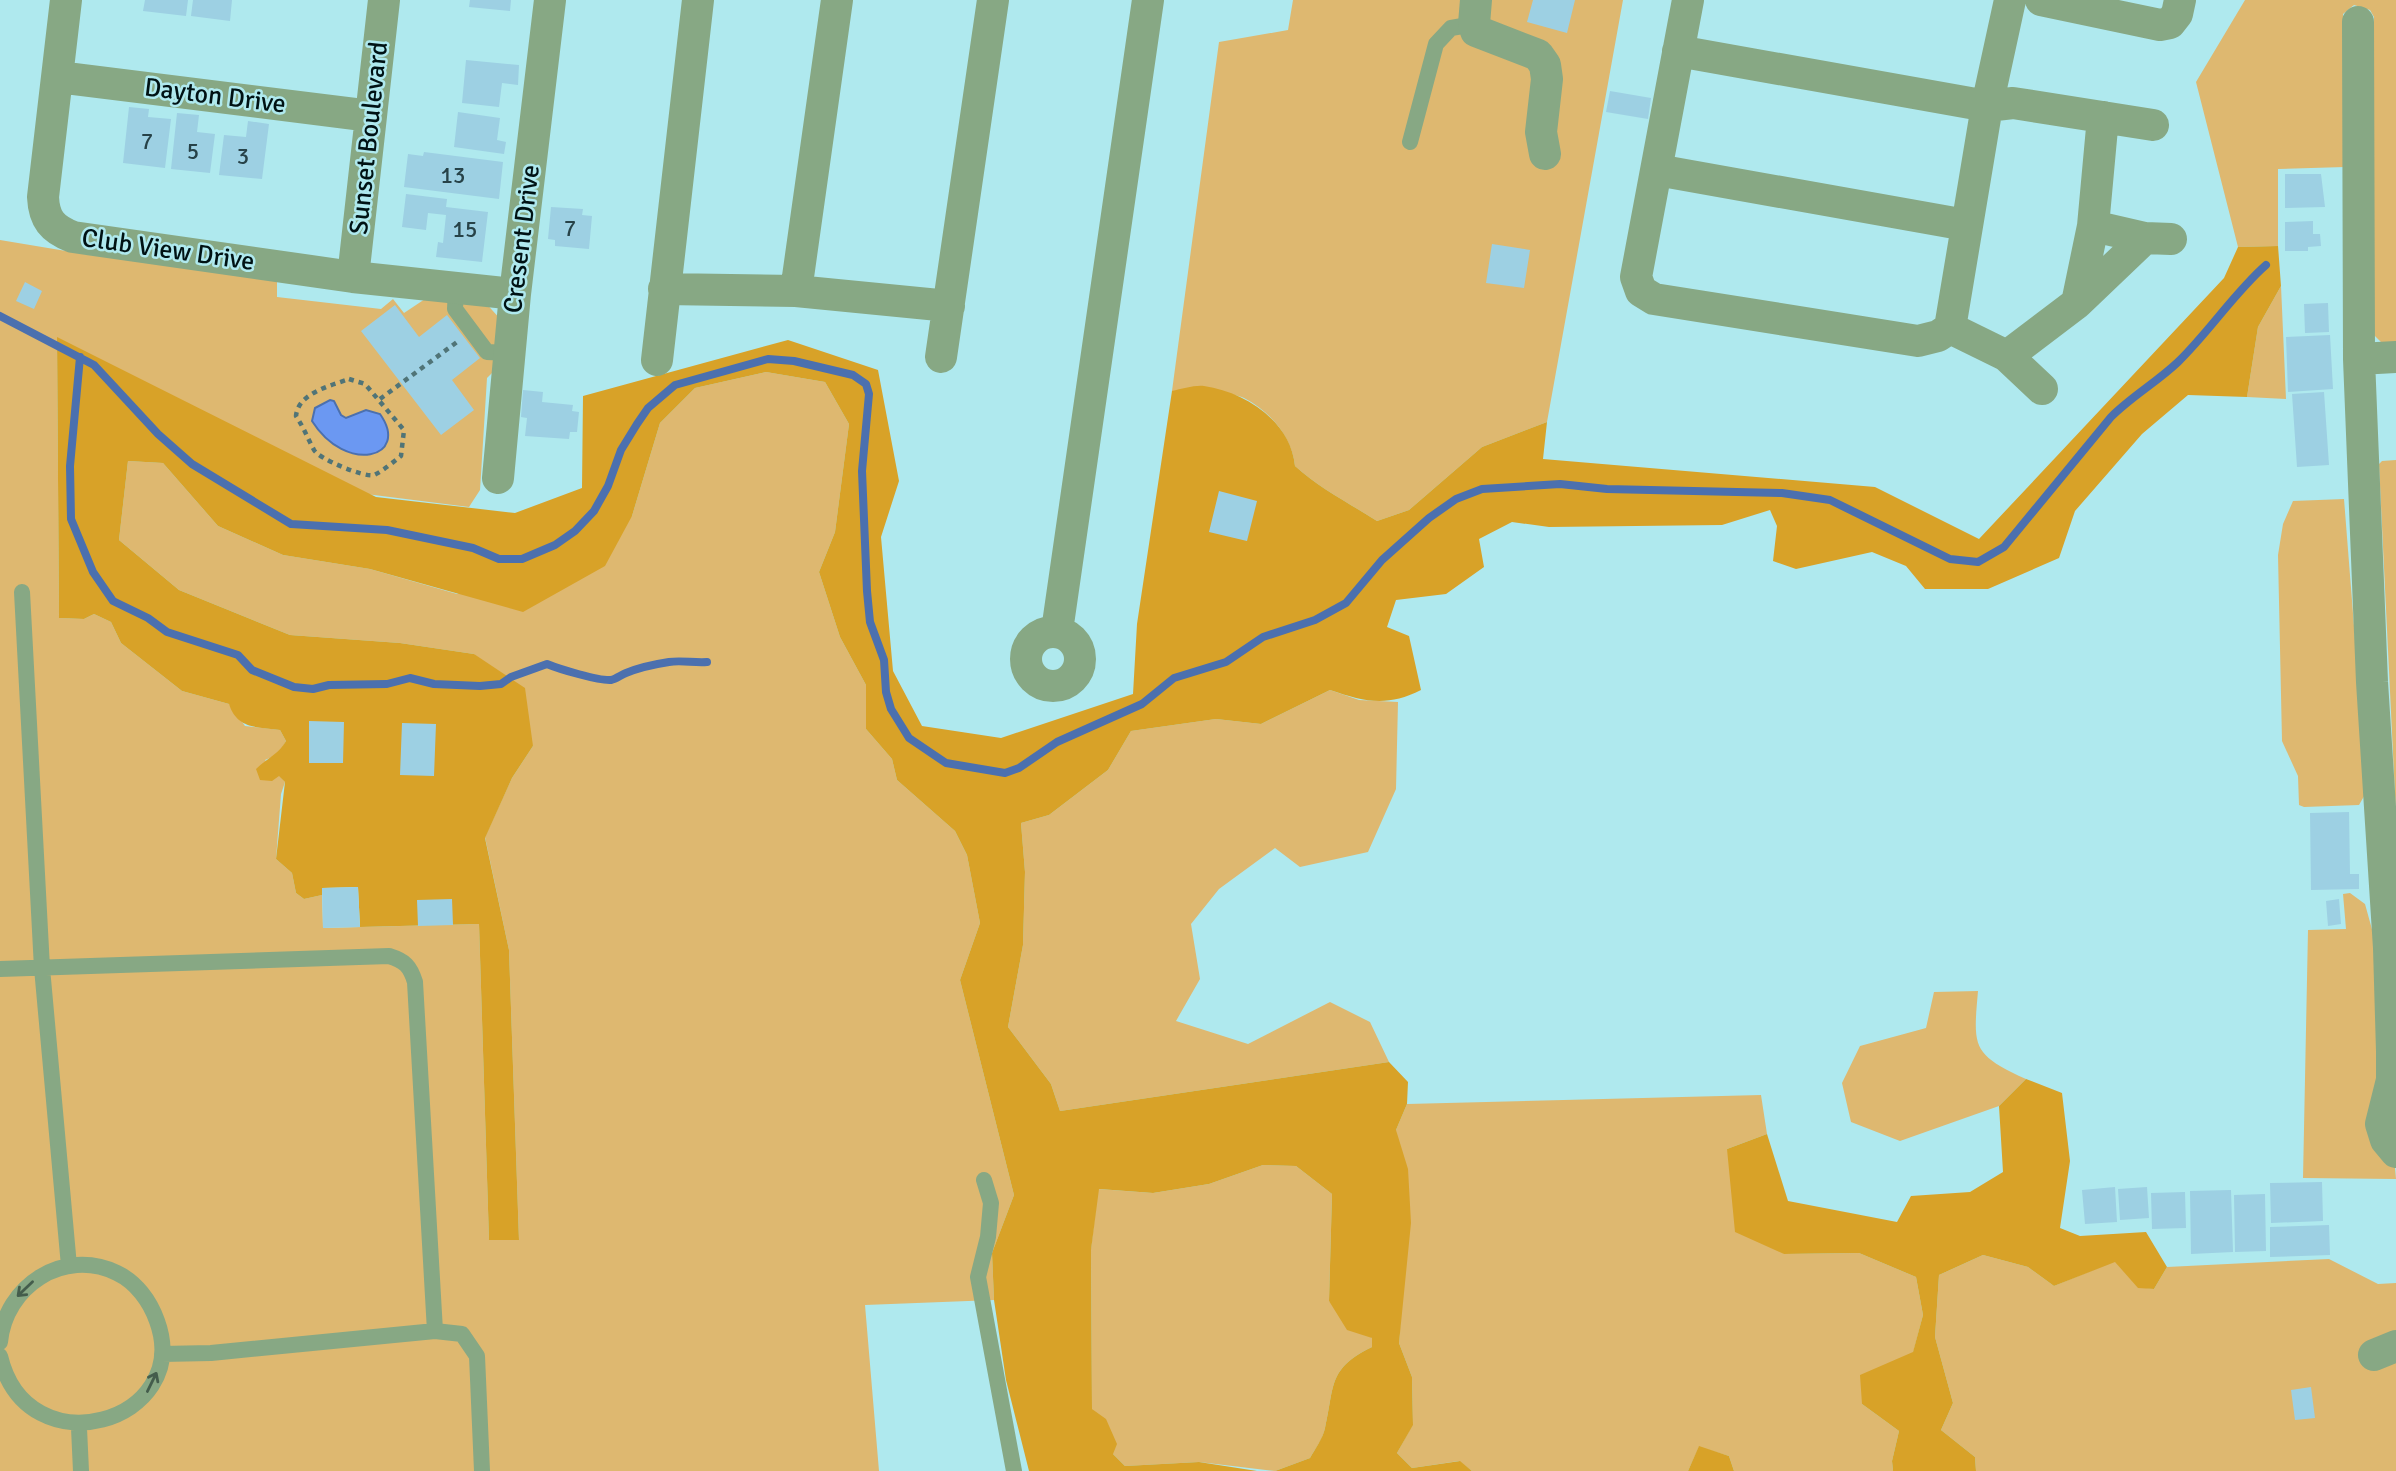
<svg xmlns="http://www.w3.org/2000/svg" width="2396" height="1471" viewBox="0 0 2396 1471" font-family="Signika,sans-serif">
	<rect width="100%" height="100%" fill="#afe9ee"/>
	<path fill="#deb870" d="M 1293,0 L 1623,0 L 1547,422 L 1482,447 L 1409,510 L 1377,521 C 1349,503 1319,488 1295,466 C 1292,437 1270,411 1244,398 C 1229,391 1189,392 1172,391 L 1219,42 L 1288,30 Z
		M 2245,0 L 2396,0 L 2396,344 L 2381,342 L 2371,332 L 2374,17 L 2370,10 L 2354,5 L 2343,14 L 2345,167 L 2278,169 L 2278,246 L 2238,247 L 2196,82 Z
		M 0,240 L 90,255 L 277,277 L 277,297 L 381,309 L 393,299 L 404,313 L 431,295 L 483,300 L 502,321 L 495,370 L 487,378 L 480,490 L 469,507 L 366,494 L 57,338 L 59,618 L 84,619 L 94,614 L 111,622 L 121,643 L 182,691 L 229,704 L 245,726 L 280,730 L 286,741 L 279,754 L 265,760 L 285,782 L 281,794 L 276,859 L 292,873 L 296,893 L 304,899 L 322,895 L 323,928 L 479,924 L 489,1240 L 519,1240 L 509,950 L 485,837 L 512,778 L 533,746 L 474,654 L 400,643 L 290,635 L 179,590 L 119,540 L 128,461 L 163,463 L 218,526 L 283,555 L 370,569 L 457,594 L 632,516 L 660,423 L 695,388 L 766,372 L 825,382 L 849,424 L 835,532 L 819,572 L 840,637 L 866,685 L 866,729 L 892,759 L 897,780 L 955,831 L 967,855 L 980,923 L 960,980 L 1014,1195 L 992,1253 L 994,1300 L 865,1305 L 879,1471 L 0,1471 Z
		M 2281,286 L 2286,399 L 2247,397 L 2258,327 Z
		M 2396,460 L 2396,815 L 2379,464 L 2382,461 Z
		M 2344,499 L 2367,791 L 2359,805 L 2304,807 L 2299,805 L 2298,776 L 2282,741 L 2278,555 L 2283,524 L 2293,501 Z
		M 1330,690 L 1359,700 L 1398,702 L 1396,789 L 1368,852 L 1300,867 L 1275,848 L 1219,889 L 1191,924 L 1200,979 L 1176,1021 L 1248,1044 L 1330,1002 L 1370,1022 L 1389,1062 L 1060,1111 L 1051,1084 L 1008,1027 L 1023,945 L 1025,872 L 1021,823 L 1049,815 L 1108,770 L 1131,731 L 1216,719 L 1261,724 Z
		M 2350,893 L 2365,904 L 2373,933 L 2396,1179 L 2303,1178 L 2308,930 L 2346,929 L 2343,894 Z
		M 1978,991 C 1973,1048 1972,1054 2026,1079 L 1999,1106 L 1900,1141 L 1851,1122 L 1842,1083 L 1860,1046 L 1926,1028 L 1934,992 Z
		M 1761,1095 L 1767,1134 L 1727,1149 L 1784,1254 L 1859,1253 L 1916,1277 L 1923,1315 L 1913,1353 L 1862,1404 L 1899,1431 L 1892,1461 L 1893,1471 L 1734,1471 L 1729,1456 L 1699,1447 L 1688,1471 L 1472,1471 L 1459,1461 L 1412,1468 L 1397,1453 L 1413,1424 L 1412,1377 L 1399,1343 L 1402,1297 L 1396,1130 L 1407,1104 Z
		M 1263,1165 L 1296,1166 L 1332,1194 L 1329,1301 L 1372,1338 L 1372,1347 C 1327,1369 1335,1386 1325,1428 C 1323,1439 1315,1449 1310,1458 L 1275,1471 L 1199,1462 L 1125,1466 L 1113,1454 L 1092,1409 L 1091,1249 L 1098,1189 L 1153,1193 L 1209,1184 Z
		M 1983,1255 L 2028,1267 L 2054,1286 L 2115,1261 L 2138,1287 L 2154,1289 L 2167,1267 L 2329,1259 L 2378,1284 L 2396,1283 L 2396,1471 L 1976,1471 L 1975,1457 L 1941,1430 L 1953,1403 L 1935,1337 L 1939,1275 Z"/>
	<path fill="#d8a228" d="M 2278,246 L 2281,286 L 2258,327 L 2247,397 L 2188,395 L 2142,434 L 2075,511 L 2059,558 L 1988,589 L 1925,589 L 1906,566 L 1872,552 L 1796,569 L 1773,561 L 1777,526 L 1770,510 L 1722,525 L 1549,527 L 1512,522 L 1479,539 L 1484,567 L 1446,594 L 1396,600 L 1387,627 L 1409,636 L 1421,690 C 1387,707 1365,702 1330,690 L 1261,724 L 1216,719 L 1131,731 L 1108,770 L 1049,815 L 1021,823 L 1025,872 L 1023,945 L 1008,1027 L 1051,1084 L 1060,1111 L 1389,1062 L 1408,1082 L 1407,1104 L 1396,1130 L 1408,1169 L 1411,1223 L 1399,1343 L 1412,1377 L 1413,1425 L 1397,1453 L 1412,1468 L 1460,1461 L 1472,1471 L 1275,1471 L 1310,1458 C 1315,1449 1323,1438 1325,1428 C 1335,1386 1327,1369 1372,1347 L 1372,1338 L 1347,1330 L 1329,1301 L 1332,1194 L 1296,1166 L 1263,1165 L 1209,1184 L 1153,1193 L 1099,1189 L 1091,1250 L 1092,1409 L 1106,1419 L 1117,1444 L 1113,1454 L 1125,1466 L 1199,1462 L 1257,1471 L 1029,1471 L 1006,1380 L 994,1300 L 992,1253 L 1014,1195 L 960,980 L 980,923 L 967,855 L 955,831 L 897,780 L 892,759 L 866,729 L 866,685 L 840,637 L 819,572 L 835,532 L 849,424 L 825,382 L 766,372 L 695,388 L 660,423 L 632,516 L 605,566 L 523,612 L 370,569 L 283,555 L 218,526 L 163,463 L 128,461 L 119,540 L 179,590 L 290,635 L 400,643 L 474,654 L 525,688 L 533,746 L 512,778 L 485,838 L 509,950 L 519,1240 L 489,1240 L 479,924 L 360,927 L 358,887 L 322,888 L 322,895 L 304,899 L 296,893 L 292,873 L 276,859 L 285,782 L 279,776 L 272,781 L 260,780 L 256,769 C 267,758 278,755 286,741 L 280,730 C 257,727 237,729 229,704 L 182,691 L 121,643 L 111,622 L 94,614 L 84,619 L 59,618 L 57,337 L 376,497 L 515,513 L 582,488 L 583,396 L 788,340 L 878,370 L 899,481 L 881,537 L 893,671 L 922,726 L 1001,738 L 1133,694 L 1137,624 L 1172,391 C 1182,389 1194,385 1204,386 C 1246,392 1291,422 1295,466 C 1319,488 1349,503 1377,521 L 1409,510 L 1482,447 L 1547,422 L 1543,459 L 1875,487 L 1979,539 L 2224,278 L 2238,247 Z
		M 2026,1079 L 2062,1093 L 2070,1161 L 2060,1228 L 2080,1236 L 2146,1232 L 2167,1267 L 2154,1289 L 2138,1288 L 2115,1262 L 2054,1286 L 2028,1267 L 1983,1255 L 1939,1275 L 1935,1337 L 1953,1403 L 1941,1430 L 1975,1457 L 1976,1471 L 1893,1471 L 1892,1461 L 1899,1431 L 1862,1404 L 1860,1375 L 1913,1352 L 1923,1315 L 1916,1277 L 1859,1253 L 1784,1254 L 1735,1232 L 1727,1149 L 1767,1134 L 1788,1201 L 1897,1222 L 1911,1196 L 1970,1192 L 2003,1172 L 1999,1106 Z
		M 1699,1446 L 1729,1456 L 1734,1471 L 1688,1471 Z"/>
	<path fill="#6b98f2" stroke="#4b70af" stroke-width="2" d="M 330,400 L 334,401 L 341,415 L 346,418 L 366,410 L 380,414 C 411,458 346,475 312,421 L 315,408 Z"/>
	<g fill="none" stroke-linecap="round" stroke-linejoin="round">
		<path stroke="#4b70af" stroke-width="8" d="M 0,316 L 94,365 L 158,434 L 192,464 L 291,524 L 387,530 L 473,548 L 499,559 L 522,559 L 555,545 L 575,531 L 594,511 L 608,486 L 621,450 L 637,424 L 648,408 L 675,385 L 768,359 L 794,361 L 853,375 L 866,384 L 869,394 L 862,471 L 867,591 L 870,622 L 884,660 L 886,692 L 891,709 L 909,738 L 946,763 L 1005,773 L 1019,768 L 1057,742 L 1142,704 L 1174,678 L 1226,662 L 1263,637 L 1315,620 L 1346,603 L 1382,560 L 1429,518 L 1456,499 L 1482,489 L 1560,484 L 1607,489 L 1782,493 L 1830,500 L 1950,559 L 1978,562 L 2004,547 L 2111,417 C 2132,396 2157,382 2178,362 C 2209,332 2235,292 2266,265
			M 80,357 L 70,466 L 71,519 L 93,572 L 113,601 L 148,618 L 167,632 L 238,655 L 252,670 L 294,687 L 313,689 L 329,685 L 387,684 L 410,678 L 434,684 L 480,686 L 501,684 L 511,677 L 547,664 C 559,669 599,681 611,680 C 616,679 621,675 626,673 C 638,668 656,664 669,662 C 681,660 694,663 707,662"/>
	</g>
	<path fill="#9dd0e3" d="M 145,0 L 188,0 L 186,16 L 143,11 Z
		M 193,0 L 232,0 L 230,21 L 191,16 Z
		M 470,0 L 511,0 L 510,11 L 469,7 Z
		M 1533,0 L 1575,0 L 1567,33 L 1527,22 Z
		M 466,60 L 519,65 L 518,85 L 502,83 L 499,107 L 462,103 Z
		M 1610,91 L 1651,98 L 1648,119 L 1606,112 Z
		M 129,107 L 149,109 L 148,117 L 171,119 L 165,168 L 123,163 Z
		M 458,112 L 500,118 L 497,140 L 506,142 L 504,154 L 454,147 Z
		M 177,113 L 199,115 L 197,132 L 215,134 L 210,173 L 171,169 Z
		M 248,121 L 269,124 L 262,179 L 219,175 L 224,135 L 246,137 Z
		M 424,152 L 503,162 L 499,199 L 404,187 L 408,154 L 423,156 Z
		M 2285,174 L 2321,174 L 2325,207 L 2285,208 Z
		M 406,194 L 447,199 L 446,207 L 488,212 L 482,262 L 436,257 L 438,242 L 443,243 L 446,215 L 428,213 L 426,230 L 402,227 Z
		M 551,207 L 583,209 L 582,215 L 592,216 L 589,249 L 555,246 L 555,240 L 548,239 Z
		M 2313,221 L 2313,234 L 2320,234 L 2321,246 L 2308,247 L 2308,251 L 2285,251 L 2285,222 Z
		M 1492,244 L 1530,250 L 1524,288 L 1486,283 Z
		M 25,282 L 42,291 L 34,309 L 16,301 Z
		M 2328,303 L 2329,332 L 2305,333 L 2304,304 Z
		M 395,305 L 419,337 L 447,315 L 480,358 L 452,380 L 474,410 L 441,435 L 361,331 Z
		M 2330,335 L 2333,389 L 2288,392 L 2286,337 Z
		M 523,390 L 543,392 L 542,402 L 573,405 L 572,411 L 579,412 L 577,432 L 570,432 L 569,439 L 525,436 L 527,418 L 521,417 Z
		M 2324,392 L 2329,465 L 2297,467 L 2292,394 Z
		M 1219,491 L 1257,501 L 1247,541 L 1209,532 Z
		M 309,721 L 344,722 L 343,763 L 309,763 Z
		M 402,723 L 436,724 L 434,776 L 400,775 Z
		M 2349,812 L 2350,874 L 2359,874 L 2359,889 L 2311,890 L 2310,813 Z
		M 358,887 L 360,927 L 323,928 L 322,888 Z
		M 452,899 L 453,925 L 418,926 L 417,900 Z
		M 2339,899 L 2341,924 L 2328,926 L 2326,901 Z
		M 2322,1182 L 2323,1221 L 2271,1223 L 2270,1183 Z
		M 2115,1187 L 2117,1222 L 2085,1224 L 2082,1190 Z
		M 2147,1187 L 2149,1218 L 2120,1220 L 2118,1189 Z
		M 2231,1190 L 2233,1252 L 2191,1254 L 2190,1191 Z
		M 2185,1192 L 2186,1228 L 2152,1229 L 2151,1193 Z
		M 2265,1194 L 2266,1251 L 2235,1252 L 2234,1195 Z
		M 2329,1225 L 2330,1255 L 2270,1257 L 2270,1227 Z
		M 2311,1387 L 2315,1418 L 2295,1420 L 2291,1390 Z"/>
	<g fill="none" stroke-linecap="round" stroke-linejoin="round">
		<path stroke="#507477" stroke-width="4.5" stroke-dasharray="5 5" stroke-linecap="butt" d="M 349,379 L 365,384 L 404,430 L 401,456 C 393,462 383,471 374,475 C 365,478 319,459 314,450 C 308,439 304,428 296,416 C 298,393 330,386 349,379 Z
			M 380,399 L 457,342"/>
		<path stroke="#87a884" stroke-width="16" d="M 1410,142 L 1436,44 L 1451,28 L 1474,24
			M 456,288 L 455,309 L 487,352 L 509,353
			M 22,592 L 42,968 L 69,1266
			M 0,969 L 389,956 C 405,961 410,966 415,982 L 435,1331
			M 984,1180 L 991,1203 L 988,1237 L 978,1277 L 1014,1471
			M 0,1342 C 5,1287 63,1247 117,1273 C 136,1282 150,1301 157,1321 C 194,1422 27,1471 0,1356
			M 162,1354 L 211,1353 L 435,1331 L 462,1334 L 477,1356 L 482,1471
			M 79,1428 L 81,1471"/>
		<path stroke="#87a884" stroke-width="32" d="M 66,0 L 43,197 C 44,219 52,229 73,237 L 353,277 L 515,294
			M 1476,0 L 1474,24 L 1476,31 L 1538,55 L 1545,65 L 1547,79 L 1541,132 L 1545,154
			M 1688,0 L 1636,277 L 1641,291 L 1654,299 L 1918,341 L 1938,336 L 1950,328 L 1987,106 L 2010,0
			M 2041,0 L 2160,25 L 2170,23 L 2177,14 L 2180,0
			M 2358,22 L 2359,359 L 2372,682 L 2389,948 L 2392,1051 L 2392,1080 L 2381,1124 L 2386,1140 L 2396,1152
			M 1678,51 L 1987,106 L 2013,103 L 2153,125
			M 58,77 L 371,116
			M 1657,170 L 1966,225
			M 2093,226 L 2145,238 L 2171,239
			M 353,277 L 384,0
			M 664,289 L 796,291 L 949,306
			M 796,291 L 837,0
			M 2077,303 L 2093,226 L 2103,117
			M 1950,328 L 2007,356 L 2042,389
			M 2007,356 L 2077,303 L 2145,238
			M 941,357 L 993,0
			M 2359,359 L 2396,357
			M 657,360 L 698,0
			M 498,478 L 515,294 L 550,0
			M 1057,631 L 1148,0
			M1026 659a27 27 0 1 1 54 0a27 27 0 1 1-54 0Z
			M 2374,1355 L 2396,1346"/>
	</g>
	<defs><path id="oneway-shaft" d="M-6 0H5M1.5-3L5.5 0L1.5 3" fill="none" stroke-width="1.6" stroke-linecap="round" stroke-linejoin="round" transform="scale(1.75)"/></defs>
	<g stroke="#445d4c">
		<use href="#oneway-shaft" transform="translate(25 1289) rotate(136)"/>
		<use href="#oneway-shaft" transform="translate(152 1382) rotate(-64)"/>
	</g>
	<g text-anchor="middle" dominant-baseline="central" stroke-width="5" stroke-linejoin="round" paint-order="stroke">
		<g font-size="23" fill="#274248">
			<text x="147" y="141">7</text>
			<text x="193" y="151">5</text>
			<text x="243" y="156">3</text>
			<text x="453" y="175">13</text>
			<text x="570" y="228">7</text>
			<text x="465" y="229">15</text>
		</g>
		<g font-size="26" fill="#001214" stroke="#afe9ee">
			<text transform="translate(215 96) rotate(7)">Dayton Drive</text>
			<text transform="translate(369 138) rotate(-84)">Sunset Boulevard</text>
			<text transform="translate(522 239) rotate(-83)">Cresent Drive</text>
			<text transform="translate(168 250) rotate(8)">Club View Drive</text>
		</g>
	</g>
</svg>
